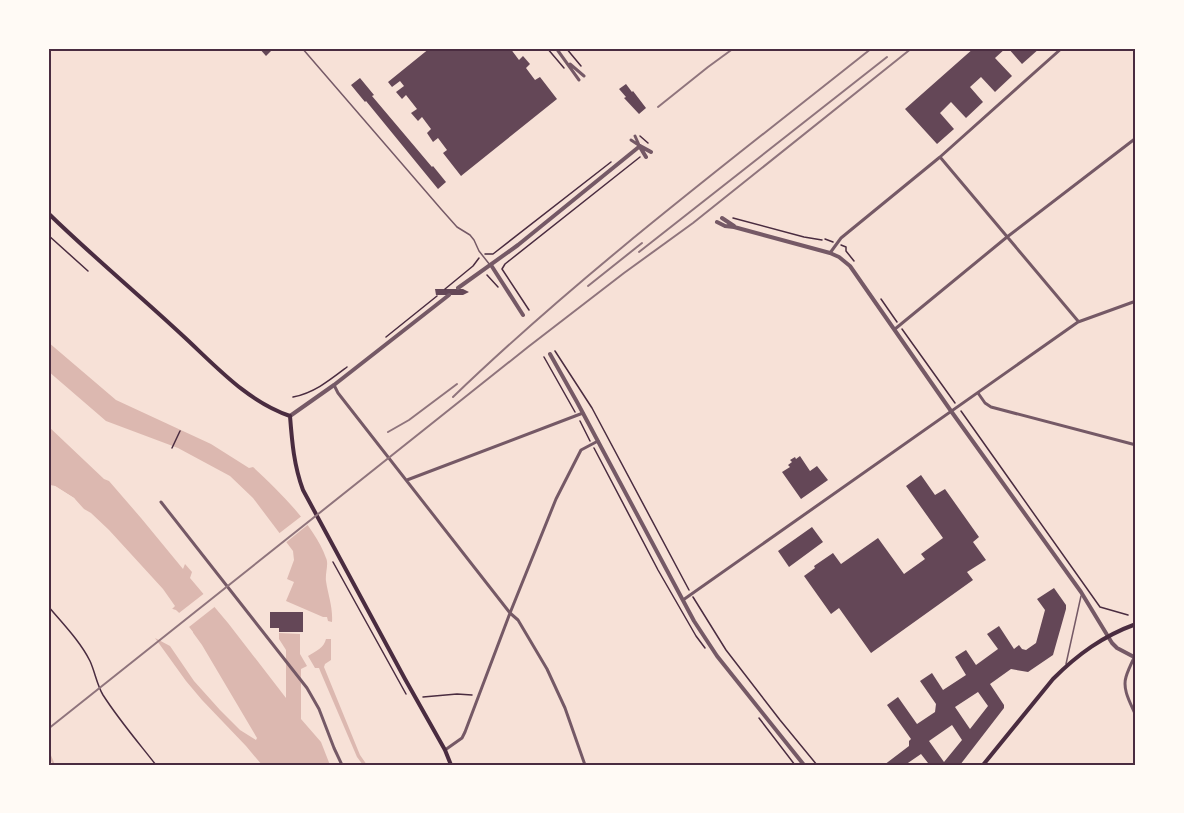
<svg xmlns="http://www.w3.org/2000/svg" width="1184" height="813" viewBox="0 0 1184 813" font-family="Overpass,sans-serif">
	<rect width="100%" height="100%" fill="#f7e1d7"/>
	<path fill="#dcb8b0" d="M 48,342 L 116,400 L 211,444 L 249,468 L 253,467 C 278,490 315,526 326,558 C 329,564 325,573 326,581 C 328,595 333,607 332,622 L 328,621 L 327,617 L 323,617 L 286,601 L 294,582 L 287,579 L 294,560 L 293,551 L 253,498 L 230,476 L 178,448 L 106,421 L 48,371 Z
		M 48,426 L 104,479 L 109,481 L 141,518 L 183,569 L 185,564 L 192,572 L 190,578 L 228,623 L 286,698 L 286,650 L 279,639 L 279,633 L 300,634 L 300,654 L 307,666 L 301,669 L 301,719 L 321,742 L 330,765 L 262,765 L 246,746 L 202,700 L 186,681 L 155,638 L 170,646 L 194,681 L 220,710 L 240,730 L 256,740 L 257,738 L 202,645 L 178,612 L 172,609 L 175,606 L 163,589 L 109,530 L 91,513 L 84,509 L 74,498 L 55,486 L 48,485 Z
		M 326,639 L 331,639 L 331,660 L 325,664 L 324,667 L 360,755 L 367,765 L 363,765 L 357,757 L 321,673 L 319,668 L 315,668 L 308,656 C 316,651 324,648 326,639 Z"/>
	<path fill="#f7e1d7" d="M 48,485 L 55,486 L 74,498 L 86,514 L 63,494 L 54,489 L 48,488 Z
		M 303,515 L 310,523 L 284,544 L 277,535 Z
		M 206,592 L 217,605 L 189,627 L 193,632 L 193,638 L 176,614 L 170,611 L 169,608 L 176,610 L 179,613 Z"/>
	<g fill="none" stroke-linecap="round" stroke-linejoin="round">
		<path stroke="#dcb8b0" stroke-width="2" d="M 48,751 L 54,765"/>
	</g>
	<path fill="#644757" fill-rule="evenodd" d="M 259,48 L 274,48 L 266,56 Z
		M 430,48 L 510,48 L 519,60 L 523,56 L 530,64 L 526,68 L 535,80 L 540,77 L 557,99 L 461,176 L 443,153 L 447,150 L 438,138 L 433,142 L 427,133 L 431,129 L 422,117 L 418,121 L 411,113 L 417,109 L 406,95 L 402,99 L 396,92 L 404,86 L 400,81 L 392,87 L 388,82 Z
		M 974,48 L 982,48 L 983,49 L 985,48 L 1006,48 L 995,58 L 1012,76 L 995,92 L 981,77 L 970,87 L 983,102 L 966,118 L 951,102 L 940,113 L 954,129 L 937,144 L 905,109 Z
		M 1008,48 L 1040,48 L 1022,64 Z
		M 360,78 L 374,95 L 372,96 L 432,167 L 433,166 L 446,182 L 438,189 L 366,101 L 365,102 L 351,85 Z
		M 626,84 L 632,92 L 633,91 L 646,108 L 639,114 L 624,98 L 626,97 L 619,89 Z
		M 435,289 L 463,289 L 469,292 L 463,295 L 436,295 Z
		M 800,456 L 810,471 L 817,466 L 828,480 L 801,499 L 782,472 L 790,467 L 788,465 L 792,462 L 790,460 L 795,457 L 796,459 Z
		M 921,475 L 935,495 L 945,489 L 979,537 L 973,542 L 986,560 L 967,572 L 973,580 L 871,653 L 839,608 L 831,614 L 804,576 L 815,568 L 814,566 L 833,553 L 841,564 L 878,538 L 904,574 L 925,559 L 921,554 L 943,538 L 906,486 Z
		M 812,527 L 823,542 L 789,567 L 778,551 Z
		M 1054,588 L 1066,605 L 1066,609 L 1053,655 L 1028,672 L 1011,669 L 990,684 L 1004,705 L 1004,708 L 960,765 L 926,765 L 928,763 L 921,754 L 905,765 L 884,765 L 909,746 L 909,741 L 911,739 L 887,705 L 898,697 L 917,724 L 935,712 L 936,704 L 920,681 L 932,673 L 943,690 L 966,675 L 955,657 L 966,650 L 976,665 L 998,649 L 987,634 L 999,626 L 1014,649 L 1019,645 L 1022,649 L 1026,650 L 1036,643 L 1045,610 L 1037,599 ZM 978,692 L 988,706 L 970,729 L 955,707 ZM 952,725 L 962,740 L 944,762 L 929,741 Z
		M 270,612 L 303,612 L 303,632 L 279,632 L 279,628 L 270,628 Z"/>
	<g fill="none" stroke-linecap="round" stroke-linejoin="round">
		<path stroke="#4a2c40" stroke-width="1.5" d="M 547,48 L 564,68
			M 566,48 L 581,66
			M 640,136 L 648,143
			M 733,218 L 804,237 L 822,240
			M 48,235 L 88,271
			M 825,239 L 833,242
			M 841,245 L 846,247 L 846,251 L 854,261
			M 485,254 L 493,254 L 611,162
			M 487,275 L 498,287
			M 445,289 L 473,266 L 479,258
			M 881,299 L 897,322
			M 529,310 L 502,269 L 505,264 L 640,157
			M 902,329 L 955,403
			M 386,337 L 437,296
			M 555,351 L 592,408 L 689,590
			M 544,357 L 575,412
			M 293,397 C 314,393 330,380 347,367
			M 961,411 L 1100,607 L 1128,615
			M 580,421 L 590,441
			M 172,448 L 180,431
			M 594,448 L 658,570 L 696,636 L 705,648
			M 333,562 L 406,694
			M 693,597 L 726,650 L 780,720 L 817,765
			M 48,606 C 63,624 80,641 90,661 C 95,672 97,685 103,695 C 119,720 138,742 156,765
			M 423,697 L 457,694 L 472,695
			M 759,718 L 795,765"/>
		<path stroke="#755966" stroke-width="1.5" d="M 302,48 L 441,209 L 457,227 L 470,235 L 474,240 L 479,251 L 490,265
			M 1066,664 L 1081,596"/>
		<path stroke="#755966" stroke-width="3" d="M 556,48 L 579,80
			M 570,64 L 584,76
			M 635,136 L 639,145
			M 631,140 L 640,146
			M 940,157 L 1078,321
			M 830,253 L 841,238 L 940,157 L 1062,48
			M 895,329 L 1007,237 L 1136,138
			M 334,385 L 338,393 L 510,613 L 518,620 L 547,669 L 565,708 L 585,765
			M 978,393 L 985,403 L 991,407 L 1136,445
			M 407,480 L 583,413
			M 161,502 L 307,688 L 319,709 L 334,748 L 342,765
			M 683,600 L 1078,322 L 1136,301
			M 1134,658 C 1131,664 1128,670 1126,677 C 1122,690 1131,704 1136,716
			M 445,750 L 462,738 L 465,732 L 510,613 L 556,499 L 581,450 L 598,441"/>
		<path stroke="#755966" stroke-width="4" d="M 640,146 L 651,152
			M 640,147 L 646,157
			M 722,218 L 734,226
			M 717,222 L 725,226 L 734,227 L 830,253 L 839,257 L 850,266 L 951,411 L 1081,592 L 1112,643 L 1117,648 L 1136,658
			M 491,265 L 523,315
			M 458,288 L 518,245 L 640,146
			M 550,354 L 577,402 L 694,621 L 717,656 L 804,765
			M 290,416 L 334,385 L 449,295"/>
		<path stroke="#4a2c40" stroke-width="4" d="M 48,213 C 91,255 137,293 181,334 C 215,365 246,401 290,416 C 292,442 294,466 303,490 L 405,679 L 445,750 L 451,765
			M 983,765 L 1053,679 C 1078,654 1103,636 1136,624"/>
		<path stroke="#8f747c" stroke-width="2" d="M 658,107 L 708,67 L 734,48
			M 639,252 L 887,57
			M 588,286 L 642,243
			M 453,397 C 584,271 730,161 872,48
			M 388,432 L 409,420 L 457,384
			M 48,729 L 528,347 L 624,273 L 693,223 L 912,48"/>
	</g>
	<rect width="1184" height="813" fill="none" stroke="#fffaf5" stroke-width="99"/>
	<rect x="50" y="50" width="1084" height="714" fill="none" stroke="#4a2c40" stroke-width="2"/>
</svg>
